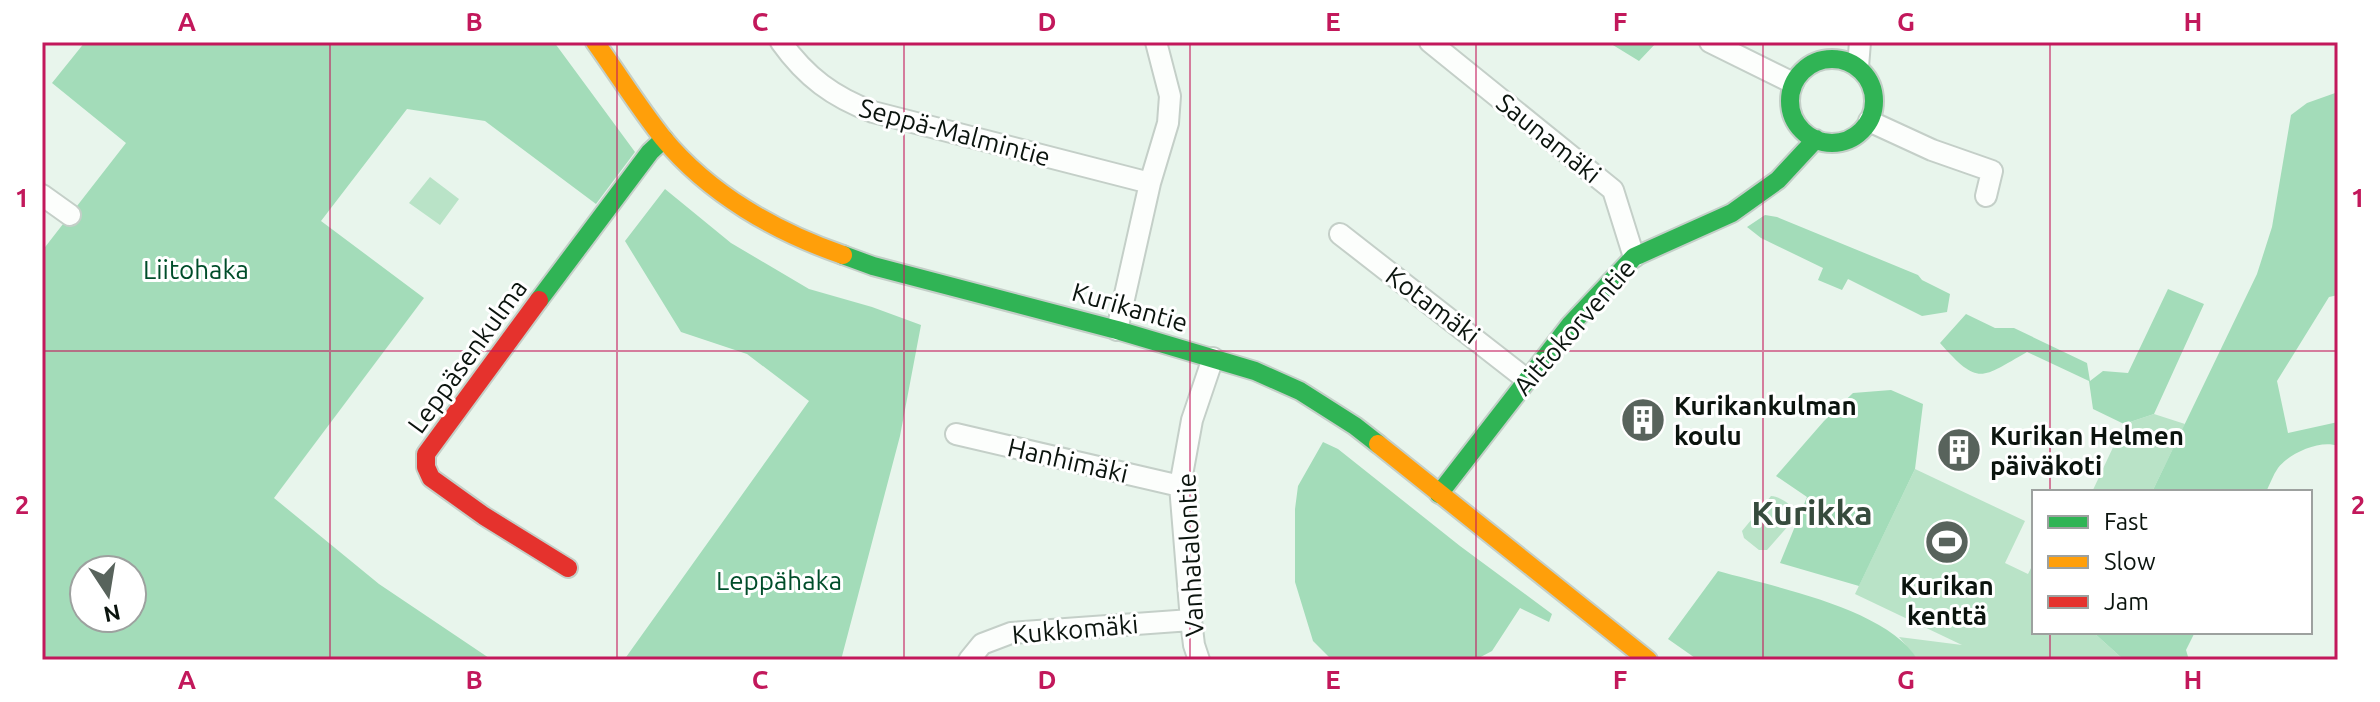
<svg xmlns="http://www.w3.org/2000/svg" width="2380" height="702" viewBox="0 0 2380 702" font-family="Ubuntu,sans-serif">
	<rect width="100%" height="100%" fill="#e8f5ec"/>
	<path fill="#b9e3c7" d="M 430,177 L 459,199 L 440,225 L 409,203 Z
		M 2154,414 L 2185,424 L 2152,492 L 2092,492 L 2124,424 Z
		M 1915,469 L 2025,521 L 2005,563 L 2028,574 L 2034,562 L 2034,632 L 2093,632 L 2124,660 L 1918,660 L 1899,637 L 1962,645 L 1855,594 Z
		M 1771,496 C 1782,497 1794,506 1797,516 L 1767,550 L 1759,550 L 1744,538 L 1742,531 Z"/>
	<path fill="#a3dcb9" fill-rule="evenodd" d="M 85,42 L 554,42 L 635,152 L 596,204 L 485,121 L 407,109 L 321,221 L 424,298 L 274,498 L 379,584 L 492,660 L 42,660 L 42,251 L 126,143 L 52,83 ZM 84,570 L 132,570 L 132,618 L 84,618 Z
		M 1608,42 L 1657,42 L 1639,61 Z
		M 2338,92 L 2338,295 L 2329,297 L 2277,381 L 2288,433 L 2338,422 L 2338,446 C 2321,439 2289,453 2278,468 C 2273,475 2270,484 2266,492 L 2152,492 L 2257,274 L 2272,227 L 2291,115 L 2307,103 Z
		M 665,189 L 731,243 L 809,289 L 872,307 L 921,325 L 900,436 L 841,660 L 624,660 L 809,401 L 747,354 L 681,332 L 625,241 Z
		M 1765,215 L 1777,217 L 1918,275 L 1922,280 L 1950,294 L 1947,312 L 1922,316 L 1848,279 L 1842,290 L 1818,280 L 1823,268 L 1761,238 L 1747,227 Z
		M 2168,289 L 2204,304 L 2154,414 L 2124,424 L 2093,409 L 2089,381 L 2027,352 C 1981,378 1979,387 1940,343 L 1966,314 L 1995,328 L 2014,328 L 2087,363 L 2090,381 L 2103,371 L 2128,373 Z
		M 1891,390 L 1923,404 L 1915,469 L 1859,586 L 1780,563 L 1807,497 L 1776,476 L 1824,421 L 1853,393 Z
		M 1323,442 L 1338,449 L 1460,546 L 1552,614 L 1549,622 L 1520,608 L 1492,651 L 1475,660 L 1331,659 L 1313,641 L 1295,582 L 1295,509 L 1298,486 Z
		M 1718,571 C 1774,587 1887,608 1918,660 L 1698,660 L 1668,639 Z
		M 2093,632 L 2195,632 L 2186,650 L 2189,660 L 2143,660 L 2140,657 L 2124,660 Z"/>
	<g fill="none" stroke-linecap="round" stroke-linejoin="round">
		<g stroke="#c4cfc8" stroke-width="24">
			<path id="street" d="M 781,42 C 806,77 833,97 873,112 L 1150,183
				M 1430,42 L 1613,190 L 1634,257
				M 1710,42 L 1793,83
				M 1858,67 L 1860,42
				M 1869,121 L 1932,150 L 1992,171 L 1986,196
				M 42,195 L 70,215
				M 1340,234 L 1526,379
				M 1117,330 L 1150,183 L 1168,123 L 1170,96 L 1156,42
				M 956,434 L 1180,486
				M 969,660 L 982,644 L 1011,633 L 1191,620
				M 1199,660 L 1194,645 L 1191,620 L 1180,486 L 1192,420 L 1213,358"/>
		</g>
		<g stroke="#c4cfc8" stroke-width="22">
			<path id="fast" d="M1790 101a42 42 0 1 1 84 0a42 42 0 1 1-84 0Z
				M 843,255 L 873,266 L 1117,330 L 1255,371 L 1300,391 L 1355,426 L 1378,444
				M 539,300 L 650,152 L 664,139
				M 1439,494 L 1570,325 L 1634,257 L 1732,213 L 1778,180 L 1816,139"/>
		</g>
		<g stroke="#c4cfc8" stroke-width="22">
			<path id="slow" d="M 595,42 C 618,74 639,108 663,138 C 709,194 776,232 843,255
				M 1378,444 L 1648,660"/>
		</g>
		<g stroke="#c4cfc8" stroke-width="22">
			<path id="jam" d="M 539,300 L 426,454 L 426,467 L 431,478 L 484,516 L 568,568"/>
		</g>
		<use href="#street" stroke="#fcfefc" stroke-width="20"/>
		<use href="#fast" stroke="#30b455" stroke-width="18"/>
		<use href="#slow" stroke="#ff9f0a" stroke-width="18"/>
		<use href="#jam" stroke="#e5322d" stroke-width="18"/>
	</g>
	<path fill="none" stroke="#c2185b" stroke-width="2" stroke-opacity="0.55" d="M 330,42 L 330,660M 617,42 L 617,660M 904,42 L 904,660M 1190,42 L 1190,660M 1476,42 L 1476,660M 1763,42 L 1763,660M 2050,42 L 2050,492M 42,351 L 2338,351M 2050,632 L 2050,660"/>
	<defs>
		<g id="building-disc" transform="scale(2.3)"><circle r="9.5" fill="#58635c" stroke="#fff"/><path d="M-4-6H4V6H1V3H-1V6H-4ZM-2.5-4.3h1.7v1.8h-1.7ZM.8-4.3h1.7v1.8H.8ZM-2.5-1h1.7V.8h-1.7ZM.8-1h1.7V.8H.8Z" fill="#fff"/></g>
		<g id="stadium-disc" transform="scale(2.3)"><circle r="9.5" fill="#58635c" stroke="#fff"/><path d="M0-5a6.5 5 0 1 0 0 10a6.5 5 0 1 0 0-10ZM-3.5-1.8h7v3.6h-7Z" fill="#fff"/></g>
	</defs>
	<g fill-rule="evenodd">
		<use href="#building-disc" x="1643" y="420"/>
		<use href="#building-disc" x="1959" y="450"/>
		<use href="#stadium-disc" x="1947" y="542"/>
	</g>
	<g text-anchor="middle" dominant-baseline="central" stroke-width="6" stroke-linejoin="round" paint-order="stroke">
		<g font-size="26" fill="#0b140e" stroke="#fff">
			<text transform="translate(955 132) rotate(15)">Seppä-Malmintie</text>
			<text transform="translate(1549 138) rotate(39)">Saunamäki</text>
			<text transform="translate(1433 305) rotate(37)">Kotamäki</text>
			<text transform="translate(1130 307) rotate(16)">Kurikantie</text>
			<text transform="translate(1574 327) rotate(-49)">Aittokorventie</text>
			<text transform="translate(467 356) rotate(-54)">Leppäsenkulma</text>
			<text transform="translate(1068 460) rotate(13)">Hanhimäki</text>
			<text transform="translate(1190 555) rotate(-93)">Vanhatalontie</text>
			<text transform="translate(1075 629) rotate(-5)">Kukkomäki</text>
		</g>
		<g font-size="26" fill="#004d2a" stroke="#fff">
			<text x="196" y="269">Liitohaka</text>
			<text x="779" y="580">Leppähaka</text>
		</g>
		<g font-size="26" font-weight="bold" fill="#0b140e" stroke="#fff" text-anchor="start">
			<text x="1674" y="405">Kurikankulman<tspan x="1674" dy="30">koulu</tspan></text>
			<text x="1990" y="435">Kurikan Helmen<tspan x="1990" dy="30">päiväkoti</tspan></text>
			<text x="1947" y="585" text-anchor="middle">Kurikan<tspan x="1947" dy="30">kenttä</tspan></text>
		</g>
		<g font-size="34" font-weight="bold" fill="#364b3d" stroke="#fff">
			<text x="1812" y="512">Kurikka</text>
		</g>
	</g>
	<rect width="2380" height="702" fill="none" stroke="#ffffff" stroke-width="88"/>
	<rect x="2032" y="490" width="280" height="144" fill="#ffffff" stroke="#9da19f" stroke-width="2"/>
	<rect x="2048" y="516" width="40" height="12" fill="#30b455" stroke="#9da19f" stroke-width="2"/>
	<text x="2104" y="530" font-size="24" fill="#0b140e">Fast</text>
	<rect x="2048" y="556" width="40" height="12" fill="#ff9f0a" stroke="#9da19f" stroke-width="2"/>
	<text x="2104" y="570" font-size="24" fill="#0b140e">Slow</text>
	<rect x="2048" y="596" width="40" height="12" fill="#e5322d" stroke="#9da19f" stroke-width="2"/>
	<text x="2104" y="610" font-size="24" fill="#0b140e">Jam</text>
	<g transform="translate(108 594) rotate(168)"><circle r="38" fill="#ffffff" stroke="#9da19f" stroke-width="2"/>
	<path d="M0-6L14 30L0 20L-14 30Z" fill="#58635c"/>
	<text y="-12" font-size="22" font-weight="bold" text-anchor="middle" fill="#0b140e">N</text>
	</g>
	<rect x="44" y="44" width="2292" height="614" fill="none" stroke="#c2185b" stroke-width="3"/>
	<g font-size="26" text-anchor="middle" font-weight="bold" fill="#c2185b">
		<text x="187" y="31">A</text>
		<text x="474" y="31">B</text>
		<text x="760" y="31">C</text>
		<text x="1047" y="31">D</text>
		<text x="1333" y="31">E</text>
		<text x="1620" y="31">F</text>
		<text x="1906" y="31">G</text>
		<text x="2193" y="31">H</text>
		<text x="22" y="207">1</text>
		<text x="2358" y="207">1</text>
		<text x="22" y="514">2</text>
		<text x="2358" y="514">2</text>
		<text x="187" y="689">A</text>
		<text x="474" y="689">B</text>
		<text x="760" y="689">C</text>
		<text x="1047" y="689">D</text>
		<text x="1333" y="689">E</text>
		<text x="1620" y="689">F</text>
		<text x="1906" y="689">G</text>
		<text x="2193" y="689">H</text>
	</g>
</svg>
